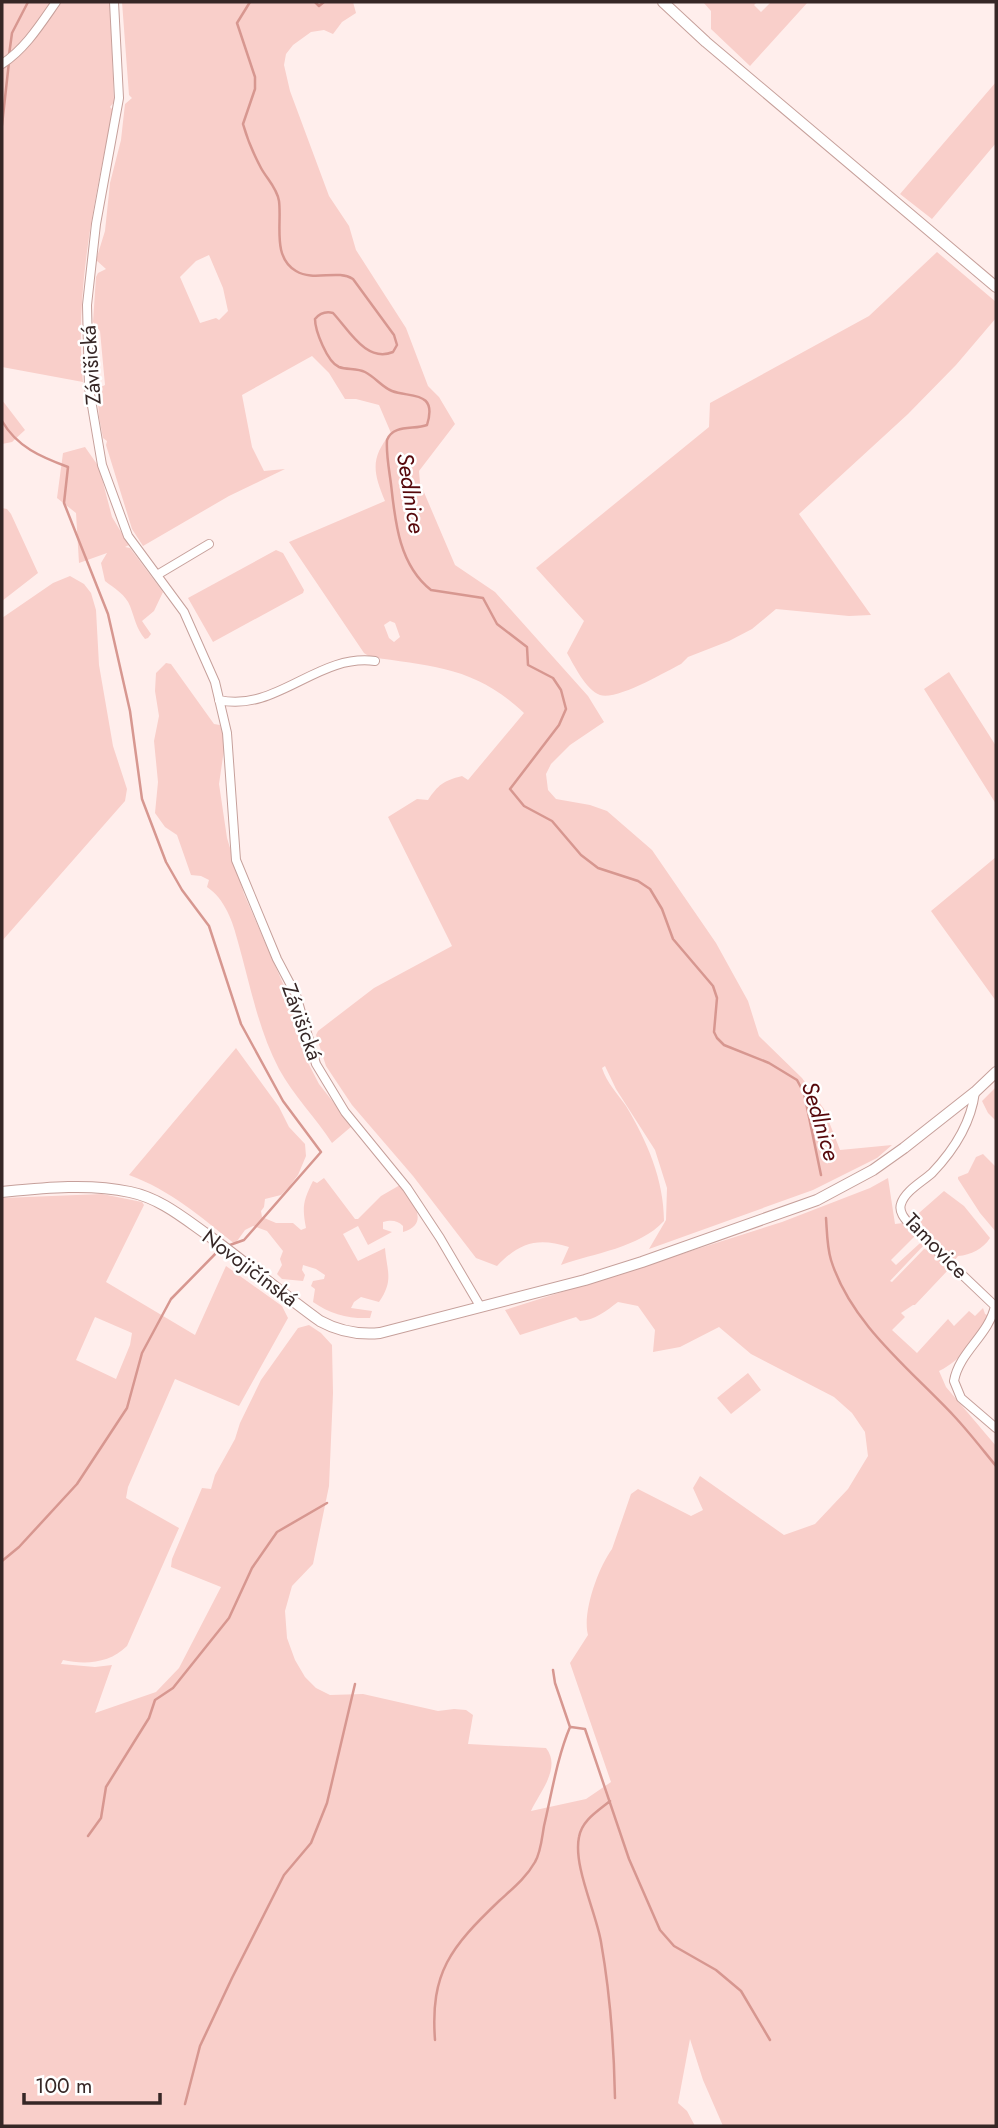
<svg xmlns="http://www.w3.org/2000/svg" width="998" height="2128" viewBox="0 0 998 2128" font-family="Jost,sans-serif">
	<rect width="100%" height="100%" fill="#ffeeec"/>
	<path fill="#f9cfca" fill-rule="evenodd" d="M 2,2 L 110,2 L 114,102 L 110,107 L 113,110 C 95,199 74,291 83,382 L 2,367 Z
		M 122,2 L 353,2 L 356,13 L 342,22 L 333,34 L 324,30 L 311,32 L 293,45 L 286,54 L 284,65 L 290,91 L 329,196 L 349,226 L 356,250 L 406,328 L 428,386 L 439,397 L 455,424 L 419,471 L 420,483 L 455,565 L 495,592 L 588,696 L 604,722 L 570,745 L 551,764 L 546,774 L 548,790 L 556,799 L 590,805 L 607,811 L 652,850 L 716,943 L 748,1001 L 759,1036 L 802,1078 L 824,1109 L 840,1150 L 892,1145 L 877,1158 L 813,1190 L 649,1249 L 666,1220 L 667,1188 L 655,1150 L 616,1089 L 605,1066 L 602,1068 C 607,1083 617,1093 626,1106 C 647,1141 664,1180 664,1221 C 639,1248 594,1253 561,1265 L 569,1247 C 538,1237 520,1242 497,1266 L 476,1258 L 413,1176 L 352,1105 L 326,1066 L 316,1035 L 318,1031 L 374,988 L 452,946 L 388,817 L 417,799 L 428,800 C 438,785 443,781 462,776 L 468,780 L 524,713 C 476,667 432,666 370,657 L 364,653 L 289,542 L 385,501 C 373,472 370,458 391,433 L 379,405 L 356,399 L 345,399 L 329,373 L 312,356 L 242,395 L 252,447 L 264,471 L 285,469 L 229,496 L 143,546 L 132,529 L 106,445 L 107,441 L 103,438 L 99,417 L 97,389 L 105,385 L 100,331 L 93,322 L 96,277 L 98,273 L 106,269 L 96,260 L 105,231 L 110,183 L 121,140 L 125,104 L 132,98 L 129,95 ZM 209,255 L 223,288 L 228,311 L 219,320 L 216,318 L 200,323 L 180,277 L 196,261 ZM 390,621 L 395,623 L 400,637 L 394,642 L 389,638 L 384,625 Z
		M 703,2 L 757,2 L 754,5 L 761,12 L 771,2 L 808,2 L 750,66 L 711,29 L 711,11 Z
		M 996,82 L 996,143 L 932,219 L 900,194 Z
		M 937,252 L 996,302 L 996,318 L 956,365 L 908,414 L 799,514 L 871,615 L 849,616 L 776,609 L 752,629 L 729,641 L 688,657 L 681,664 C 665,672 616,701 600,695 C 586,690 574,665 567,653 L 584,621 L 536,568 L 709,427 L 710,403 L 869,316 Z
		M 2,400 L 25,430 L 12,442 L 2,444 Z
		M 85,447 L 99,467 L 112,517 L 129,545 L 125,547 L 130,548 L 163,592 L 154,611 L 142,621 L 151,634 L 148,638 L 145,639 C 136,628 135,619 130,606 C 126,595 114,588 105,581 L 101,563 L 107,553 L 79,563 L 76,513 L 57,498 L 63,453 Z
		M 2,508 L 7,509 L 11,514 L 38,573 L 2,601 Z
		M 276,550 L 283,553 L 304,590 L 303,593 L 213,642 L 188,598 Z
		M 70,576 L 84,584 L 91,593 L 96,610 L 99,665 L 113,746 L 127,789 L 125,801 L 2,941 L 2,618 L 53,583 Z
		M 166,663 L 171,664 L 214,724 L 220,725 L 225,743 L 219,784 L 227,838 L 244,894 L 288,995 L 307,1049 L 303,1053 L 319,1084 L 352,1126 L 332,1143 C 316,1118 293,1095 279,1069 C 258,1029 250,984 238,942 C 233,922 225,899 207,887 L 209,880 L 201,876 L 191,875 L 177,835 L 165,827 L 155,813 L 158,782 L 154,741 L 159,716 L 155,691 L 156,673 Z
		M 949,672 L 996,746 L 996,804 L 924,689 Z
		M 996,857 L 996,1001 L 931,911 Z
		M 236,1048 L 279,1107 L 289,1127 L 305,1144 L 306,1156 L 298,1175 L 289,1187 L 281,1195 L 265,1199 L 264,1207 L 261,1211 L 262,1217 L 276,1223 L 293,1223 L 301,1230 L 306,1228 C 302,1207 303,1201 313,1181 L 317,1183 L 324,1178 L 355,1219 L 358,1219 L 381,1196 L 400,1185 C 411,1200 432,1223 403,1232 L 403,1226 C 397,1220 391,1220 383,1222 L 383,1229 L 392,1232 L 368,1245 L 358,1226 L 343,1234 L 358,1261 L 385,1248 C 387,1272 394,1280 379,1302 L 361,1297 L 354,1302 L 351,1308 L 372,1311 L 370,1318 C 349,1319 330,1314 313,1302 L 315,1289 L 311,1286 L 313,1281 L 324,1279 L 325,1275 L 316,1269 L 303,1265 L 302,1270 L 305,1275 L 303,1281 L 282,1279 L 277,1274 L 282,1265 L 280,1259 L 283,1251 L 267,1231 L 253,1226 L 245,1230 L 235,1244 C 201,1217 170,1190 129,1175 Z
		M 996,1087 L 996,1121 L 988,1113 L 982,1101 Z
		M 983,1154 L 996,1167 L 996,1232 L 980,1213 L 958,1179 L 958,1177 L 968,1173 L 976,1157 Z
		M 888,1178 L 895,1224 L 903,1223 L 916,1235 L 891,1260 L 896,1265 L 919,1244 L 922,1242 L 924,1245 L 890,1281 L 892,1282 L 924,1249 L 931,1251 L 949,1269 L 915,1305 L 913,1305 L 901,1313 L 905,1317 L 892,1330 L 917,1353 L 948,1319 L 954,1326 L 969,1311 L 975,1316 L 983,1308 L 985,1314 L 990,1316 C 975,1338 964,1359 939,1371 L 946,1387 L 996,1446 L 996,2126 L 723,2126 L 703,2080 L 690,2039 L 678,2103 L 687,2111 L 695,2126 L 2,2126 L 2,1198 L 102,1194 L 142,1202 L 144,1205 L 106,1282 L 195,1335 L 226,1266 L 282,1306 L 288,1318 L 239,1406 L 175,1379 L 128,1487 L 126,1498 L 179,1528 L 127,1646 C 110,1663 86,1665 63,1660 L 61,1664 L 95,1667 L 112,1665 L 95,1713 L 156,1692 L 179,1668 L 221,1587 L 171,1567 L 172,1559 L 202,1488 L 211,1489 L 215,1475 L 235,1439 L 240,1423 L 261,1380 L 298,1328 L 309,1325 L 321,1333 L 332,1345 L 333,1393 L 329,1486 L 313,1564 L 292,1586 L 285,1611 L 287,1638 L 295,1660 L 305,1677 L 316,1688 L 330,1695 L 363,1694 L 438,1711 L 454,1709 L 466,1710 L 473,1715 L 468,1744 L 546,1748 C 562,1768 539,1793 531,1811 L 586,1799 L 611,1782 L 570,1663 L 588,1635 C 582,1613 598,1568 612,1549 L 631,1494 L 638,1489 L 691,1516 L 703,1510 L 693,1488 L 700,1476 L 784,1535 L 815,1524 L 848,1489 L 868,1456 L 865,1432 L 852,1413 L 834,1397 L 751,1354 L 719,1327 L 680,1347 L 653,1352 L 655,1330 L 638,1306 L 618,1302 C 606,1311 595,1320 580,1321 L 576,1317 L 520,1335 L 505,1310 L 782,1222 L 870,1188 ZM 95,1317 L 132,1333 L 130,1345 L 116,1379 L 76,1360 Z
		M 944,1191 L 964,1206 L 990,1238 C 983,1249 971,1255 958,1256 L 954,1261 L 911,1220 Z
		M 748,1373 L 761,1390 L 731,1414 L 717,1398 Z"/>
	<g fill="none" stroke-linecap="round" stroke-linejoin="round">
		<path stroke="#d79790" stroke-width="2.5" d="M 250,2 L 237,23 L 255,77 L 255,89 L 243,124 C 247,138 254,155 261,168 C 267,179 277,188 279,201 C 282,224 272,257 296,271 C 314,282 337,269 353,279 L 394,335 L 397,345 L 393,352 C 366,363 349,330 333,313 C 325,311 320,313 315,319 C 315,330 327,362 339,367 C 347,370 357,368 365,372 C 375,377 382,387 392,391 C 410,398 438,390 427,425 C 414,430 393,424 387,440 C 386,454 389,469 391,484 C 395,521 399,565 431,590 L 483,598 L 497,624 L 527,647 L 528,665 L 553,678 L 561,690 L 566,709 L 559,725 L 510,789 L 524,806 L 552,821 L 581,855 L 598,868 L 638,881 L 650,889 L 662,909 L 673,939 L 713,986 L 717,998 L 714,1032 L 717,1038 L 724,1045 L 769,1063 L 797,1080 L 804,1093 L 821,1175
			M 315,2 L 319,6 L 324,2
			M 9,55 L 12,33 L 28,2
			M 2,125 L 9,62
			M 2,421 C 17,447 41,457 68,467 L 64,503 L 108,614 L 130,711 L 142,799 L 166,862 L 182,890 L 209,926 L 241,1024 L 283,1101 L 321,1152 L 244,1240 L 227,1246
			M 826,1218 C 827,1232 827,1247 831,1260 C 851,1324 910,1369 954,1416 C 969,1432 982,1449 996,1466
			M 2,1561 L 19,1547 L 77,1484 L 127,1408 L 142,1353 L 171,1299 L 221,1248
			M 571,1727 L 585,1729 L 629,1859 L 660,1930 L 674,1946 L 716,1970 L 741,1991 L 770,2040
			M 610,1801 C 598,1811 582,1820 579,1837 C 573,1866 596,1912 601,1942 C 610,1993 614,2046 615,2098
			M 88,1836 L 101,1818 L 106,1787 L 149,1718 L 155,1700 L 173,1688 L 229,1618 L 252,1568 L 277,1532 L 327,1503
			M 435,2040 C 430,1972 451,1947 499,1901 C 512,1889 526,1878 535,1862 C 541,1852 542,1837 544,1826 C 552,1792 557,1758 570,1727 L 555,1683 L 553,1670
			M 185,2104 L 200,2046 L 232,1978 L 284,1875 L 311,1843 L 327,1803 L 355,1684"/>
		<g stroke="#c6a09b" stroke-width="10">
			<path id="minor" d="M 114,2 L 119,98 L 96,224 L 87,305 L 89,388 L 102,465 L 128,536 L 184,612 L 215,682 L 227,733 L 236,860 L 277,959 L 296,995 L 316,1064 L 345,1112 L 407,1188 L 440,1238 L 480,1306
				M 2,64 C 25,49 40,25 56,2
				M 157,575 L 209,544
				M 219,700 C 276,713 318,653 375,661
				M 975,1092 C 971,1123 954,1150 932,1173 C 922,1182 905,1191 901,1204 C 898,1213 907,1221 912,1227 L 995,1306 C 989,1335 959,1352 954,1381 L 961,1398 L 996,1428"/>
		</g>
		<g stroke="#c6a09b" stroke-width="12">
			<path id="tertiary" d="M 663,2 L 706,42 L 996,287
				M 2,1192 C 43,1188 89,1183 130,1192 C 159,1198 181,1216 205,1233 C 244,1261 281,1293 320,1321 C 340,1332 359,1335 380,1333 L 585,1280 L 642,1262 L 817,1200 L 873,1170 L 904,1148 L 975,1092 L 996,1072"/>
		</g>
		<use href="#minor" stroke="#fff" stroke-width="8"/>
		<use href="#tertiary" stroke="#fff" stroke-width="10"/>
	</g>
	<g text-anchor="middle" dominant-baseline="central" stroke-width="5" stroke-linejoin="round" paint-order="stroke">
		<g font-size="21" fill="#362726" stroke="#fff">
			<text transform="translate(91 365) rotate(-94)">Závišická</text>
			<text transform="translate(302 1022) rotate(70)">Závišická</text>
			<text transform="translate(936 1246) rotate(46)">Tamovice</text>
			<text transform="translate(250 1268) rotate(37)">Novojičínská</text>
		</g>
		<g font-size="23" font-style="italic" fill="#56080b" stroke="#fff">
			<text transform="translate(411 493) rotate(81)">Sedlnice</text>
			<text transform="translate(821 1121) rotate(73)">Sedlnice</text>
		</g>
	</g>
	<rect width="998" height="2128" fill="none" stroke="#362726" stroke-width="7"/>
	<path d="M24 2093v10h136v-10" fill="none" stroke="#362726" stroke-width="3.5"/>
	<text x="35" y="2093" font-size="21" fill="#362726" stroke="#ffffff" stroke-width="5" paint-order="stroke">100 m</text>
</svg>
